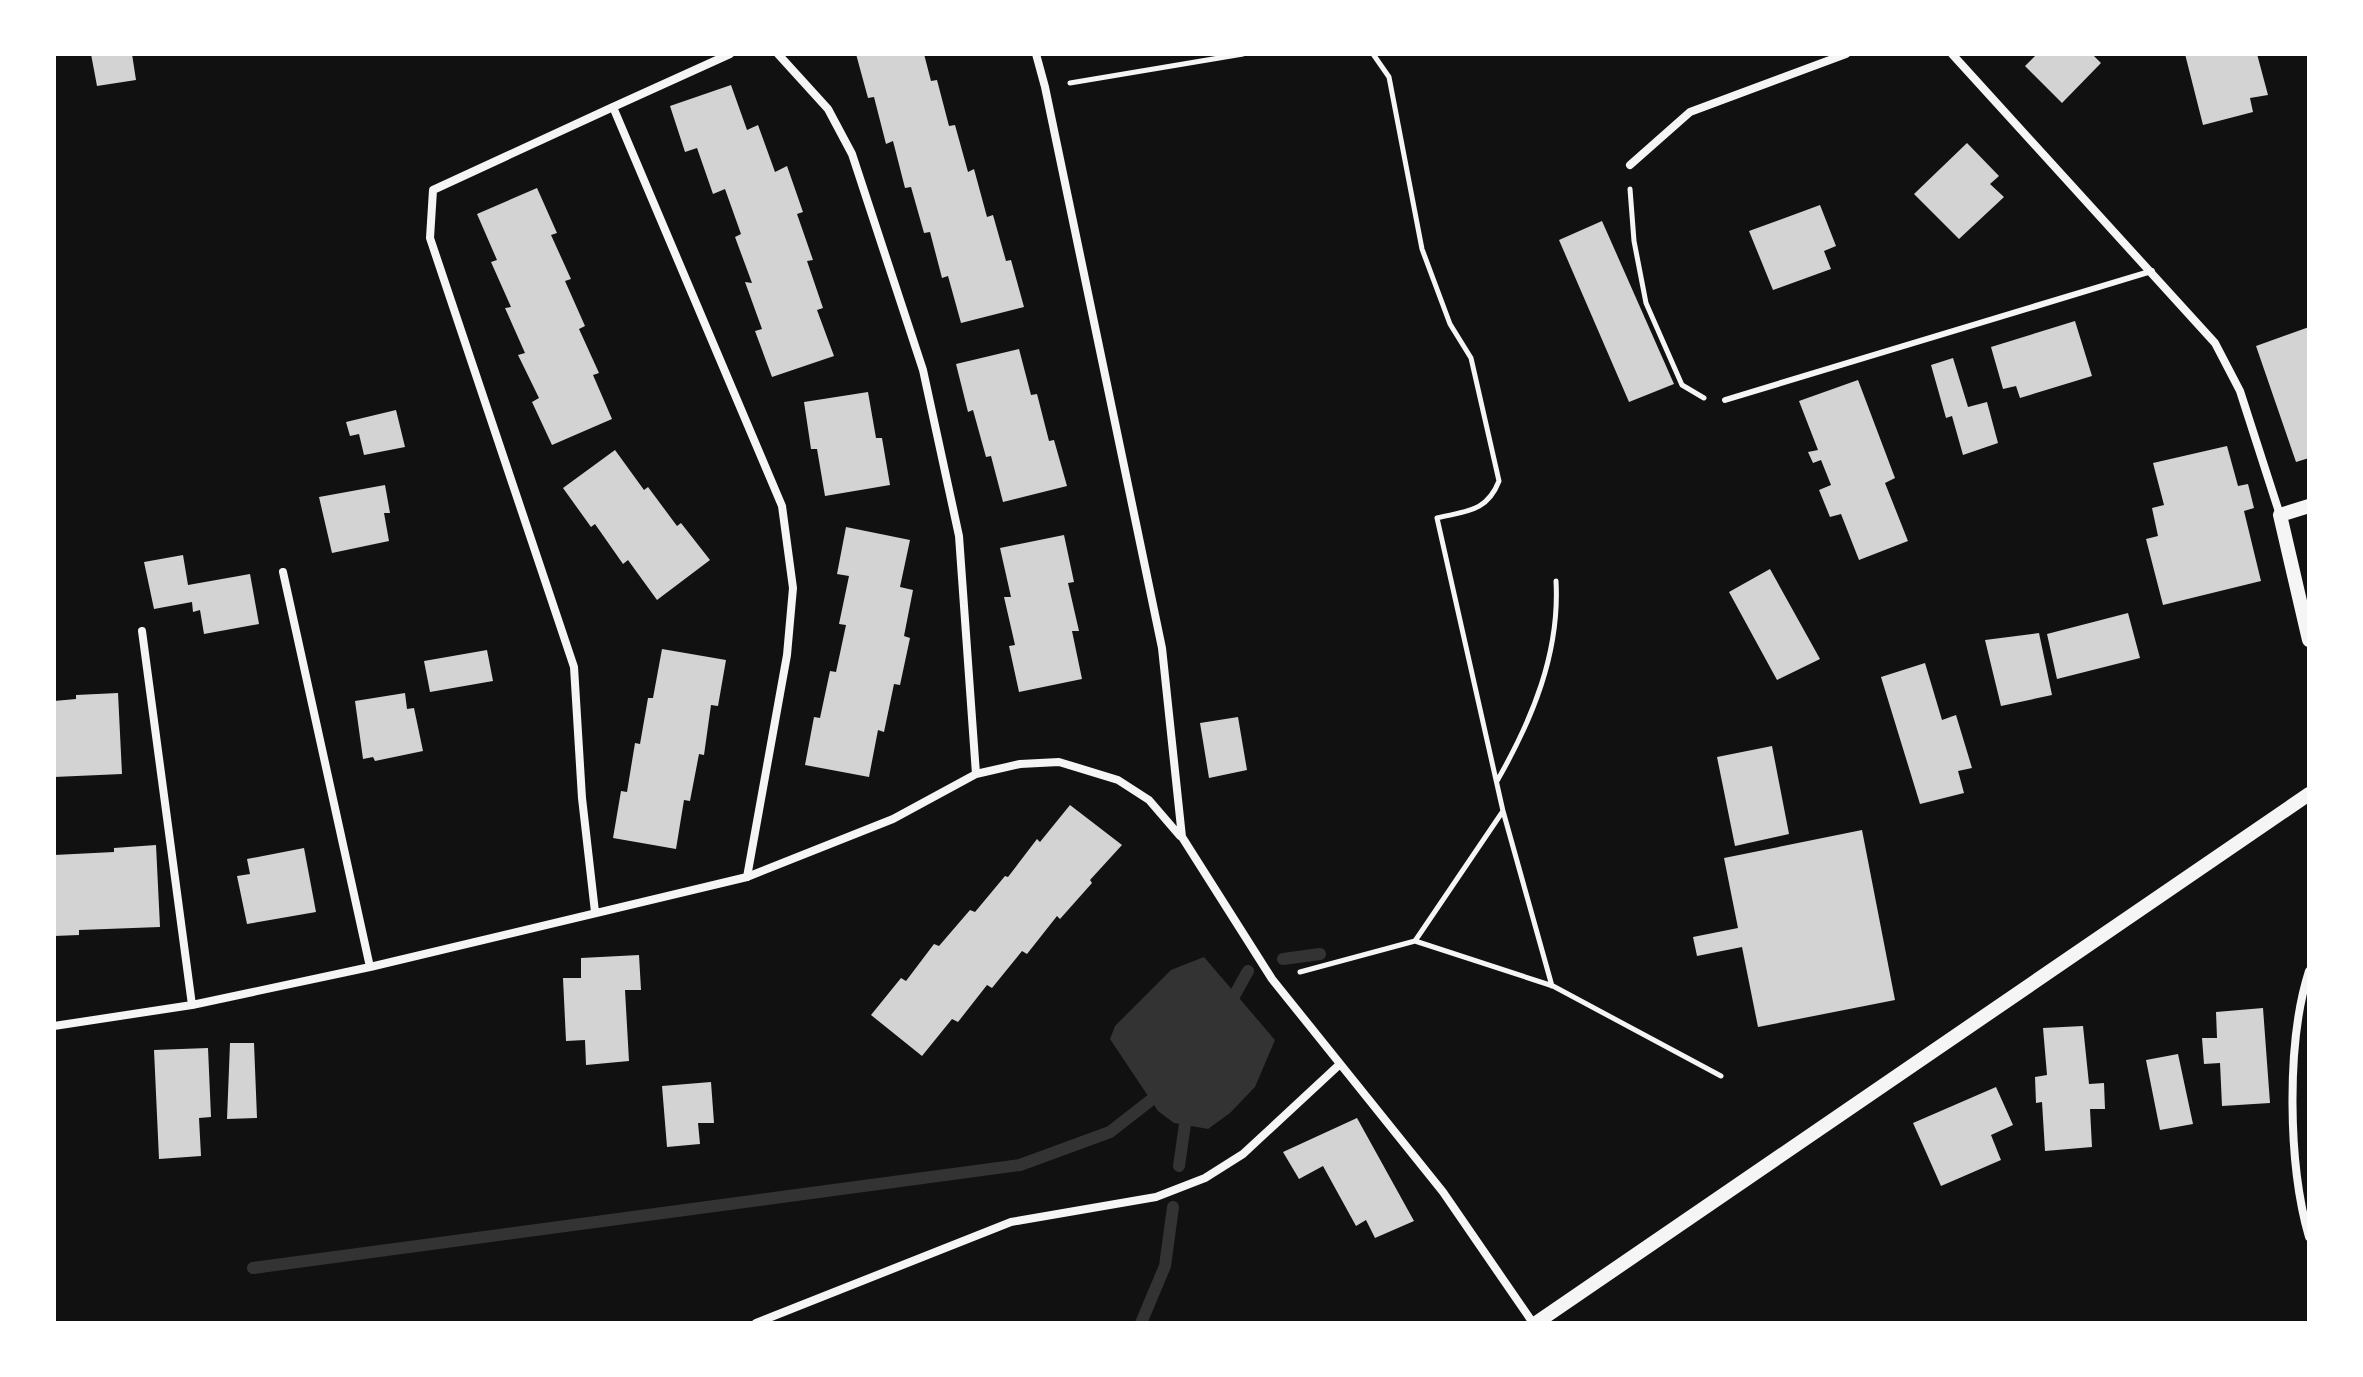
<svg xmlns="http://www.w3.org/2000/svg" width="2363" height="1377" viewBox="0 0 2363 1377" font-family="Rubik,sans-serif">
	<rect width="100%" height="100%" fill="#111"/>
	<path fill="#333" d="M 1204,957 L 1275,1040 L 1255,1087 L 1230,1113 L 1208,1129 L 1174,1123 L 1158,1111 L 1110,1039 L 1115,1026 L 1171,970 Z"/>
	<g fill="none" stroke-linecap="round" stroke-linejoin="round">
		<path stroke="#333" stroke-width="12" d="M 1283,959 L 1320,954
			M 1229,1005 L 1248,971
			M 1179,1166 L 1187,1110
			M 253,1268 L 1020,1165 L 1110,1132 L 1160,1093
			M 1141,1323 L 1165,1266 L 1173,1207"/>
	</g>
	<path fill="#d3d3d3" d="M 91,54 L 132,54 L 136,80 L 97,86 Z
		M 856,54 L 924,54 L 931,81 L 937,80 L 949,126 L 955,125 L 968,172 L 974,169 L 987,217 L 993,215 L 1006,261 L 1011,260 L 1024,307 L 961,323 L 948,276 L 942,278 L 930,232 L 924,233 L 911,187 L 905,188 L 893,141 L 886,144 L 874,97 L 868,98 Z
		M 2037,54 L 2092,54 L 2101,63 L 2062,103 L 2025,66 Z
		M 2185,54 L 2257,54 L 2268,95 L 2250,98 L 2253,112 L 2203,125 Z
		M 731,85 L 747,130 L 758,125 L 775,172 L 787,166 L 803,212 L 797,214 L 813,260 L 807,261 L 823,308 L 817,310 L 834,356 L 772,377 L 755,331 L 762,329 L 745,282 L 752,283 L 735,237 L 741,234 L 725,189 L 713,194 L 697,148 L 685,152 L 670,106 Z
		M 1967,143 L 1999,176 L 1990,184 L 2004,197 L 1959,239 L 1914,194 Z
		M 537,188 L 557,233 L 551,235 L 571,279 L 565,281 L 585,326 L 579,329 L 599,373 L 593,375 L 612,419 L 552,445 L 532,402 L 539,398 L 518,355 L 525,353 L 505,308 L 511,307 L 491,262 L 497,260 L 477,214 Z
		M 1820,205 L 1836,246 L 1824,251 L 1831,269 L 1773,290 L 1749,231 Z
		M 1602,221 L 1674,384 L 1629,402 L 1559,240 Z
		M 2075,321 L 2092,376 L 2020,398 L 2016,386 L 2003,389 L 1991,347 Z
		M 2309,327 L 2309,458 L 2296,462 L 2256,346 Z
		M 1019,349 L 1031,395 L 1037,394 L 1049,441 L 1054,440 L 1067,486 L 1003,502 L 991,456 L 986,457 L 973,410 L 968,412 L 956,364 Z
		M 1953,358 L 1968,407 L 1987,402 L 1998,443 L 1963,455 L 1952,416 L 1946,418 L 1931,365 Z
		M 1858,380 L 1895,478 L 1885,483 L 1908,541 L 1859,560 L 1841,514 L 1830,517 L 1819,490 L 1831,485 L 1821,460 L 1813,463 L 1808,452 L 1818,450 L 1799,401 Z
		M 868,392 L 876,438 L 882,438 L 890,485 L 825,496 L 817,449 L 811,449 L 804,402 Z
		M 396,410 L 405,447 L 364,455 L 359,434 L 350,436 L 346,422 Z
		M 2227,446 L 2238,486 L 2248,484 L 2254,508 L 2244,511 L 2261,581 L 2163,605 L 2146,539 L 2158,536 L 2152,508 L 2164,505 L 2153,463 Z
		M 615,450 L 644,490 L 648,487 L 677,526 L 681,523 L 710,560 L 657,600 L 628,560 L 623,564 L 595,524 L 591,527 L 563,488 Z
		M 385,485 L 390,513 L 384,513 L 389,541 L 332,553 L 319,497 Z
		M 846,527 L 910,540 L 900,587 L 913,590 L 904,636 L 910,638 L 900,685 L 894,684 L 884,732 L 878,730 L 869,777 L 805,765 L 814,717 L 820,718 L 830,671 L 836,672 L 846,625 L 839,624 L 849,576 L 837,574 Z
		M 1064,535 L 1074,582 L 1068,583 L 1079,631 L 1072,631 L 1082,679 L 1019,692 L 1009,646 L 1015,645 L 1004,597 L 1011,597 L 1000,548 Z
		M 183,555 L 188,585 L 250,574 L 259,624 L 204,634 L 200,610 L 193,612 L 192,602 L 154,609 L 144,562 Z
		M 1770,569 L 1820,659 L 1777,680 L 1729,592 Z
		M 2128,613 L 2140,658 L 2057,679 L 2047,634 Z
		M 2039,633 L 2052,695 L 2001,706 L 1985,640 Z
		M 662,649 L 726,660 L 718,706 L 711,705 L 704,755 L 699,754 L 690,801 L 684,800 L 676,849 L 613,838 L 621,791 L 627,792 L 635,743 L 640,744 L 648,698 L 653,698 Z
		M 487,650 L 493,681 L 430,692 L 424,661 Z
		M 1925,663 L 1942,720 L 1956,715 L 1972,768 L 1958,771 L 1964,793 L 1920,804 L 1881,677 Z
		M 118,693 L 122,774 L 54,777 L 54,701 L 76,699 L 76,695 Z
		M 405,693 L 407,709 L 414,708 L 423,751 L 375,761 L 373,757 L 363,759 L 355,701 Z
		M 1238,717 L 1247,770 L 1209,778 L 1200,723 Z
		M 1772,746 L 1789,834 L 1735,846 L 1717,757 Z
		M 1070,805 L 1122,845 L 1090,880 L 1092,883 L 1060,919 L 1057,916 L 1027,954 L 1022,951 L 992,988 L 987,985 L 958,1022 L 952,1019 L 922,1056 L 871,1015 L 901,978 L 906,981 L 934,944 L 939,946 L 970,910 L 975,912 L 1005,876 L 1008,877 L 1037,839 L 1040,842 Z
		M 1862,830 L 1895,1000 L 1758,1027 L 1742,947 L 1697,956 L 1693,937 L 1738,928 L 1724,858 Z
		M 156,845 L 160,927 L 79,930 L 79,935 L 54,936 L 54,855 L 114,852 L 114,848 Z
		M 304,848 L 316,912 L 247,924 L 237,876 L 250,874 L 247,859 Z
		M 639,955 L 641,990 L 625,990 L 629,1061 L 586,1065 L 585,1040 L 566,1041 L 563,978 L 581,978 L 581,958 Z
		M 2263,1008 L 2270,1103 L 2222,1106 L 2220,1063 L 2204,1064 L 2202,1038 L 2217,1038 L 2216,1012 Z
		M 2083,1026 L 2089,1084 L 2104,1083 L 2105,1109 L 2090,1109 L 2092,1147 L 2045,1151 L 2042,1102 L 2036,1103 L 2035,1077 L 2047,1075 L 2043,1028 Z
		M 230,1043 L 254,1043 L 257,1118 L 227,1119 Z
		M 208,1048 L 211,1117 L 199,1118 L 201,1156 L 159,1159 L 154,1050 Z
		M 2178,1054 L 2193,1124 L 2160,1130 L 2146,1060 Z
		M 711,1082 L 714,1123 L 698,1123 L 700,1144 L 667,1147 L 662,1086 Z
		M 1996,1087 L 2013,1125 L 1991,1135 L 2001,1160 L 1941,1186 L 1913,1123 Z
		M 1357,1118 L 1414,1221 L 1375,1238 L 1366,1220 L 1356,1226 L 1323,1166 L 1299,1179 L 1283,1152 Z"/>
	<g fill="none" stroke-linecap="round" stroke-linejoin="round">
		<path stroke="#f5f5f5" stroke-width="5" d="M 1373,54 L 1389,77 L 1422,249 L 1450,324 L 1471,358 L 1499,481 C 1487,512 1466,511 1437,518 L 1503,811
			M 1070,83 L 1243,54
			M 1630,189 L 1634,241 L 1646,303 L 1682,385 L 1704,398
			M 1497,781 C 1532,720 1560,653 1556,581
			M 1415,941 L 1503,811 L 1552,986
			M 1300,972 L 1415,941 L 1553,986 L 1721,1076"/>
		<path stroke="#f5f5f5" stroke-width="6" d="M 1725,400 L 2152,271"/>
		<path stroke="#f5f5f5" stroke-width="8" d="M 778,54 L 828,109 L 852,154 L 923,370 L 959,536 L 976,774
			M 1036,54 L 1045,87 L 1162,648 L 1182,837 L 1272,979 L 1443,1192 L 1533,1323
			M 1952,54 L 2215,343 L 2240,391 L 2280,515
			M 613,107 L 730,54
			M 1630,165 L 1690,112 L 1846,54
			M 283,572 L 370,967
			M 142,631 L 192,1005
			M 595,912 L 582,798 L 574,667 L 430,238 L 433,190 L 613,107 L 782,506 L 793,588 L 787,655 L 747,877
			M 2309,971 C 2286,1043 2288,1164 2309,1237
			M 54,1026 L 192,1005 L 370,967 L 747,877 L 893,819 L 976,774 L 1020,764 L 1059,762 L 1118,780 L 1149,800 L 1180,836
			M 756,1323 L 1011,1222 L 1156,1197 L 1205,1178 L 1243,1154 L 1340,1064"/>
		<path stroke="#f5f5f5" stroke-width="14" d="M 2309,506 L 2280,515 L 2309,640
			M 1536,1323 L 2309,794"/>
	</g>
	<rect width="2363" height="1377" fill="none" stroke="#ffffff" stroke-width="112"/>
</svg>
